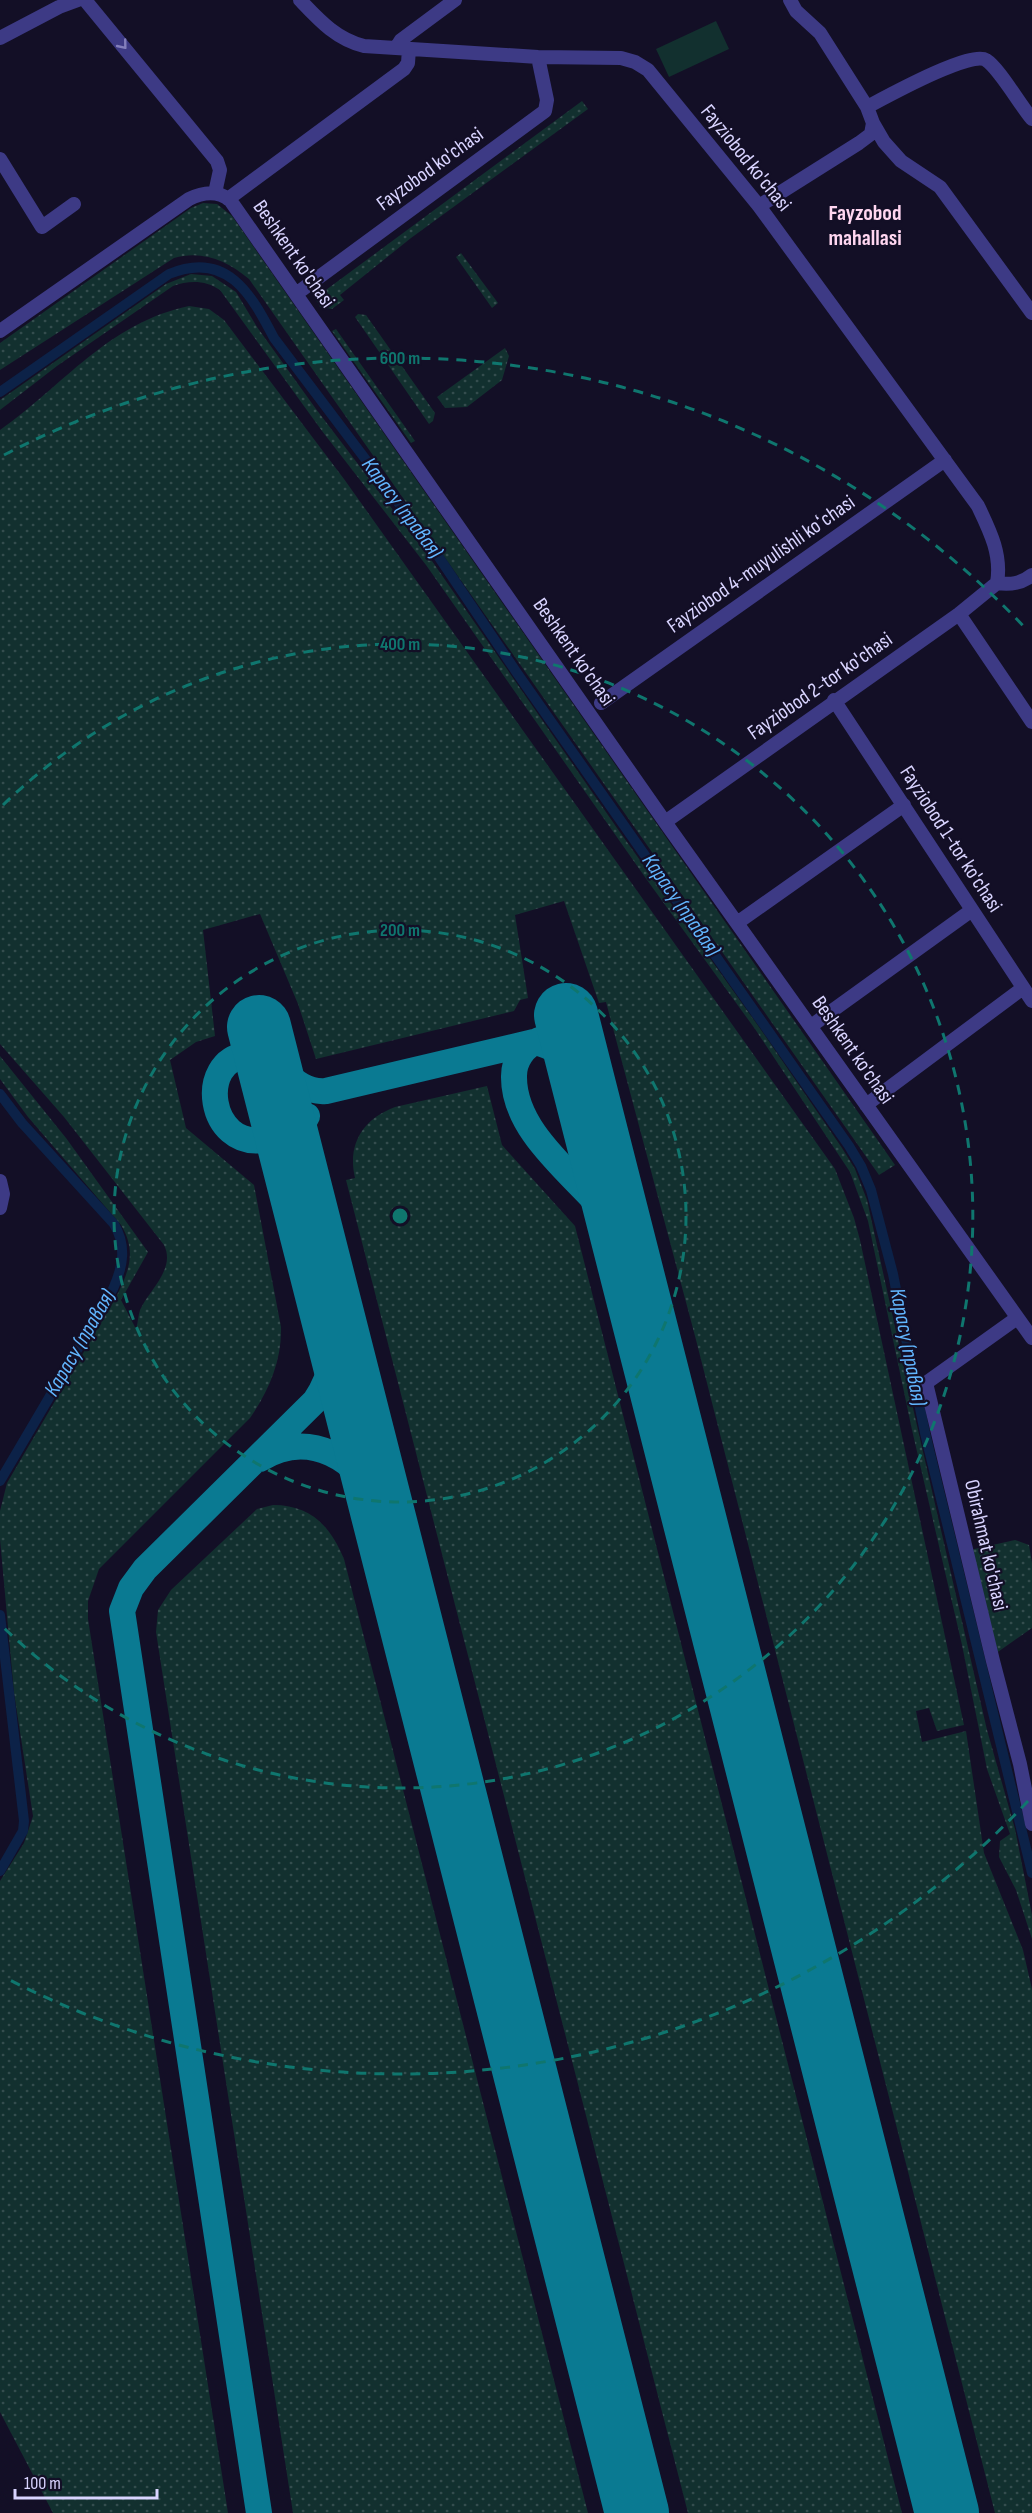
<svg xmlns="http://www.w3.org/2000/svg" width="1032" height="2513" viewBox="0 0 1032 2513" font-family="'Sofia Sans Condensed',sans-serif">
	<defs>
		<pattern id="grass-dots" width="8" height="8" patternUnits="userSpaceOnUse" patternTransform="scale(1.5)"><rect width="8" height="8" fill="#12302f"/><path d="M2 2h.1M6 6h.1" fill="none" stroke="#344d4e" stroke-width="1.8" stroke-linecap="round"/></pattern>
	</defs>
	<rect width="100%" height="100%" fill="#130f26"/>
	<path fill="url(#grass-dots)" d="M 582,101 L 588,109 L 411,238 L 340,295 L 344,300 L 332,309 L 320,307 L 315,298 Z
		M 203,203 L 217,204 L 232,216 L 895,1165 L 879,1175 L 249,279 C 227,261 203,250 174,258 L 0,370 L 0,343 L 191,208 Z
		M 461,253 L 498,303 L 492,308 L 456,257 Z
		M 191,274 L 212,276 L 236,292 L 257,327 L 316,409 L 432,561 L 617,828 L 759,1027 L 842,1148 L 855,1169 L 867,1200 L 915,1417 L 987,1730 L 1015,1829 L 1032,1915 L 1032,1939 L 1016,1890 L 999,1857 L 1000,1841 L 1010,1834 L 987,1769 L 962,1645 L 912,1430 L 868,1221 L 850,1172 L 755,1029 L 647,880 L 426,565 L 322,431 L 220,290 C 206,280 189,280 173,286 L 57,366 L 0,410 L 0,400 L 166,284 Z
		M 189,306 L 209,309 L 224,320 L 344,479 L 835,1169 L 854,1218 L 860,1240 L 964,1725 L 937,1731 L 929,1708 L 916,1711 L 922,1742 L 966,1731 L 984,1853 L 1023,1950 L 1032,1989 L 1032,2513 L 995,2513 L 695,1336 L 606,1002 L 599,1003 L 564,901 L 515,915 L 528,998 L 520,1000 L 514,1011 L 316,1059 L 298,1004 L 260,914 L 203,930 L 215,1036 L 196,1042 L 170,1060 L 186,1128 L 254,1185 L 281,1327 C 282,1360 269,1391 250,1418 L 99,1569 L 88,1601 L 88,1619 L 228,2513 L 53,2513 L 0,2412 L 0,1881 L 24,1843 L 33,1816 L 14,1693 L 0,1539 L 0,1511 L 7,1483 L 116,1297 C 129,1272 137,1251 121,1225 L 28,1117 L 0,1079 L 0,1056 L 66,1138 L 148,1252 L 121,1300 L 136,1329 C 138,1323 138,1316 140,1310 C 149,1290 176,1269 164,1245 L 64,1117 L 0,1044 L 0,430 C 64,385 108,323 189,306 Z
		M 358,314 L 366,315 L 435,413 L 433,421 L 429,424 L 355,317 Z
		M 336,329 L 415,441 L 411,443 L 332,331 Z
		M 505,348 L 509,356 L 502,380 L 467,407 L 445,408 L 437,397 Z
		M 487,1086 L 502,1145 L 575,1226 L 902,2513 L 688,2513 L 346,1180 L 355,1178 C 347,1144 363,1119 395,1107 Z
		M 273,1505 C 311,1505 330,1526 344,1559 L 588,2513 L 293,2513 L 156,1632 L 158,1610 L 171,1590 L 257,1509 Z
		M 1015,1540 L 1029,1545 L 1032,1563 L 1032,1628 L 995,1654 L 970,1550 Z"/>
	<path fill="#12302f" d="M 716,21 L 729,49 L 669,77 L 656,49 Z"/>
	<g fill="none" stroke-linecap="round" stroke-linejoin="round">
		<path stroke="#0c2248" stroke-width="10" d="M 0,392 L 169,274 C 227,250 251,294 274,338 L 434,550 L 517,673 L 849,1146 L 861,1166 L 871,1190 L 893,1274 L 925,1433 L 1032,1873
			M 0,1094 L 22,1123 L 114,1224 C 127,1246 123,1267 113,1289 L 0,1481
			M 0,1615 L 24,1821 L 23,1831 L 0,1871"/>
		<path stroke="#0a7a92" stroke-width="26" d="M 539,1040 C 524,1046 514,1060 514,1076 C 513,1135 581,1179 614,1223 C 618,1229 621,1236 624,1244
			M 589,1057 L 594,1075 L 590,1110
			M 304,1121 C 292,1131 280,1138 264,1140 C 208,1148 197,1061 246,1055 C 277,1050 289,1094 326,1091 L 534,1042 C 555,1046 570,1058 581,1077
			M 299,1185 C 294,1161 293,1138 307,1116
			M 260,1459 C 309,1428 360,1459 381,1507
			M 259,2513 L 122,1611 L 131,1588 L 145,1569 L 315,1401 C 334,1373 337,1346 331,1313"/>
		<path stroke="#0a7a92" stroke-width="64" d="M 566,1015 L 947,2513
			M 259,1027 L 637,2513"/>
		<path stroke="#3d3a85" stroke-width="14" d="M 85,0 L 217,161 L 220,170 L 215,193
			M 300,0 C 319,20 336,39 364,46 L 538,57 L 621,58 L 635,62 L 648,70 L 759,206 L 978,506 C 990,531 1002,555 997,583
			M 790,0 L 796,11 L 820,33 L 867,107 L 873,123 L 884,142 L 901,161 L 940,187 L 1032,313
			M 0,38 L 59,7 L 78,0
			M 396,48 L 401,40 L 455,0
			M 867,107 C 886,97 971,50 986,60 C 999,68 1020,105 1032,119
			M 0,159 L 42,227 L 74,204
			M 228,199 L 404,69 L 408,63 L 409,49
			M 759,206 L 859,143 L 871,134 L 873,123
			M 296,294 L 545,111 L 547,100 L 538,57
			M 0,331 L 189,199 C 203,192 217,190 230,200 L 665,822 L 1032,1338
			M 997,583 C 1010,585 1021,584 1032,575
			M 959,614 L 1032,722
			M 834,700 L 1032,1001
			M 601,703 L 945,460
			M 665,822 L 959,614 L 997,583
			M 737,923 L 904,805
			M 811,1026 L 972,910
			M 866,1105 L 1023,988
			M 0,1181 L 3,1194 L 0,1208
			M 1017,1318 L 926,1383 L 993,1661 L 1020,1764 L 1032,1824"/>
	</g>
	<defs><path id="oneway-chevron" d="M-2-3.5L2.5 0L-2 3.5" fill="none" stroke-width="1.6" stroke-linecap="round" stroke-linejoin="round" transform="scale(1.5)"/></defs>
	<use stroke="#837fbc" href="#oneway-chevron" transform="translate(123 45) rotate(51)"/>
	<g fill="none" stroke="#0f766e" stroke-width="3" stroke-dasharray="10 8">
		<circle cx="400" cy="1216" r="286"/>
		<path d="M3 805A572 572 0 1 1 3 1627"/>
		<path d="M1028 1801A858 858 0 0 1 4 1977M4 455A858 858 0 0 1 1028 631"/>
	</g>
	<g text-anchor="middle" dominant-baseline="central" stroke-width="4.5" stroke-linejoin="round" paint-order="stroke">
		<g font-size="21" fill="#d9d4ff" stroke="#130f26">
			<text transform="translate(746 158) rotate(51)">Fayziobod ko'chasi</text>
			<text transform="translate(430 169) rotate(-36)">Fayzobod ko'chasi</text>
			<text transform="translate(294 254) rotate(55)">Beshkent ko'chasi</text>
			<text transform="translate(761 564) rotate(-35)">Fayziobod 4-muyulishli koʻchasi</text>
			<text transform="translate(574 652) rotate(55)">Beshkent ko'chasi</text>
			<text transform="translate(820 686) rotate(-35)">Fayziobod 2-tor ko'chasi</text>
			<text transform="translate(951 839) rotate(57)">Fayziobod 1-tor ko'chasi</text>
			<text transform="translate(853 1050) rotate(55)">Beshkent ko'chasi</text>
			<text transform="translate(986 1545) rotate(77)">Obirahmat ko'chasi</text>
		</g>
		<g font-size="22" font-weight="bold" fill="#ffd6f0" stroke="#130f26">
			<text x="865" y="213">Fayzobod<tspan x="865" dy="25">mahallasi</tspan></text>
		</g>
		<g font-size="22" font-style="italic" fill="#62b6ff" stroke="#130f26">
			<text transform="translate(402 508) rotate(53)">Карасу (правая)</text>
			<text transform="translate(681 905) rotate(55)">Карасу (правая)</text>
			<text transform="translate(80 1343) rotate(-60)">Карасу (правая)</text>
			<text transform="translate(908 1347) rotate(79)">Карасу (правая)</text>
		</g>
	</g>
	<circle cx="400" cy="1216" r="9" fill="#0f766e" stroke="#130f26" stroke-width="3"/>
	<g font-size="18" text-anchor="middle" font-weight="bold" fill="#0f766e" stroke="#130f26" stroke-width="4.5" stroke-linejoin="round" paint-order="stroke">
		<text x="400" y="364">600 m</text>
		<text x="400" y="650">400 m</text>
		<text x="400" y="936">200 m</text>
	</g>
	<path d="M15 2489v9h142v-9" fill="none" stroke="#d9d4ff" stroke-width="3"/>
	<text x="24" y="2489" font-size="18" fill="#d9d4ff" stroke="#130f26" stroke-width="4.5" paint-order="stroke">100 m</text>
</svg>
